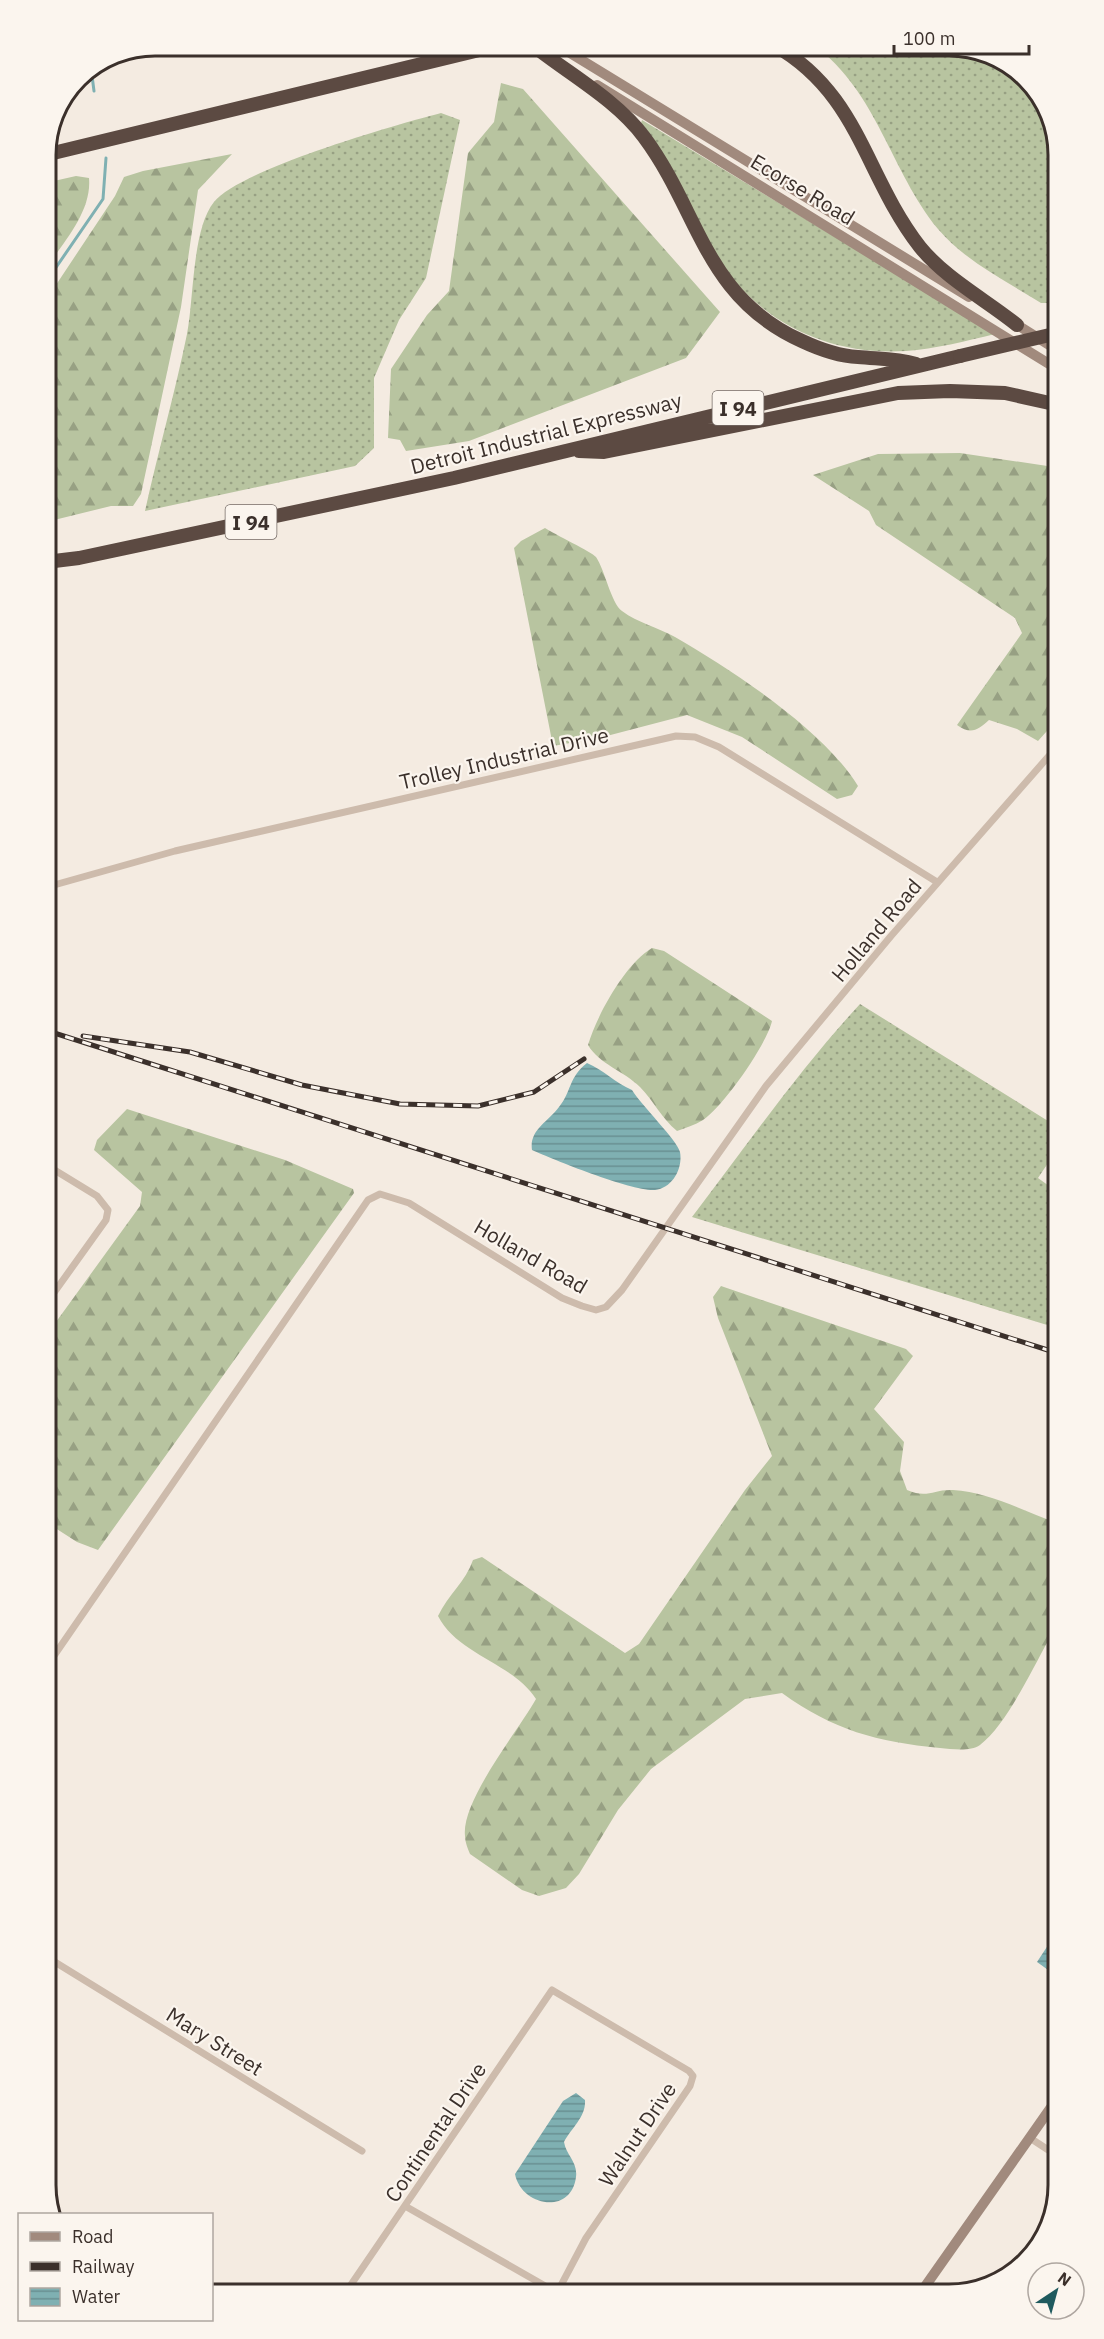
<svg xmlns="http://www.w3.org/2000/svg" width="1104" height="2339" viewBox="0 0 1104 2339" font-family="'IBM Plex Sans',sans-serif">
	<defs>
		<pattern id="grass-dots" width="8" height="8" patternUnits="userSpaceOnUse" patternTransform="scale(1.5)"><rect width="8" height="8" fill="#b8c4a0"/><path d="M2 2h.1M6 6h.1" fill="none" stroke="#97a083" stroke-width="1.8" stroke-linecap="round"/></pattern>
		<pattern id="forest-firs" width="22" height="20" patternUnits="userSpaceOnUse" patternTransform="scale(1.5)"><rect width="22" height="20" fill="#b8c4a0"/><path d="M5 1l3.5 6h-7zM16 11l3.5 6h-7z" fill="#97a083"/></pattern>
		<pattern id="water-rules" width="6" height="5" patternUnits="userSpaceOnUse" patternTransform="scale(1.5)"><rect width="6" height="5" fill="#7fb0b2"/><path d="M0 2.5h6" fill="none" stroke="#699091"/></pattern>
	</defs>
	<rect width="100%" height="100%" fill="#f4ebe1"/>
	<path fill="url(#grass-dots)" d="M 814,45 L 957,45 L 1016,67 L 1053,119 L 1054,303 L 1041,303 C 1006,281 965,261 938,229 C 890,170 878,93 814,45 Z
		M 441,113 L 460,120 L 426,278 L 399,320 L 374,378 L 374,448 L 355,466 L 145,511 C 158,452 175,393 187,334 C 194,298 192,229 214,202 C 241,169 395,125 441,113 Z
		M 642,120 L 995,334 C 966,341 935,349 906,351 C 829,356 758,322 717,257 C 689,213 674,164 641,123 Z
		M 860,1004 L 1056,1126 L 1056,1151 L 1038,1178 L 1056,1191 L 1057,1328 L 692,1217 C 747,1145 799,1070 860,1004 Z"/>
	<path fill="url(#forest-firs)" d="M 501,83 L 523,89 L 720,312 L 686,358 L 469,441 L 406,451 L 400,440 L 388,438 L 391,369 L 427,315 L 449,291 L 468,153 L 494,122 Z
		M 232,154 L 198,190 L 181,307 L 141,494 L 133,506 L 111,506 L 46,522 L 46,300 L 115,196 L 124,177 L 143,171 Z
		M 76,176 L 89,178 C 92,211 64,242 46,268 L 45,183 Z
		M 960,453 L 1054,467 L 1055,722 L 1038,741 L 1017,729 L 989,720 C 978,730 971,735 957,725 L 1022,633 L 1015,618 L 876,525 L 869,511 L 813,475 L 878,454 Z
		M 545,528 C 554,534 592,552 596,557 C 605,570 611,603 622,611 C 638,623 657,627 675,637 C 732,670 824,730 858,786 L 852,795 L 837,799 L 742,737 L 687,715 L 599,738 L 553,746 L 514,548 L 521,541 Z
		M 652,948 L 664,951 L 772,1021 C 767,1044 723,1107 703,1120 C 695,1125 685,1128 677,1131 C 661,1118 654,1101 640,1087 C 624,1071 599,1064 588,1045 C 597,1015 625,964 652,948 Z
		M 127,1109 L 285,1160 L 353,1189 L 354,1193 L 98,1550 L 77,1542 L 49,1524 L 48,1333 L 140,1206 L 142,1192 L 94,1150 L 97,1140 Z
		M 721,1286 L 906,1349 L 913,1356 L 874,1409 L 904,1442 L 900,1471 L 907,1490 C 928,1499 933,1489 953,1490 C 988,1492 1024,1511 1057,1523 L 1057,1633 L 1054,1633 L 1048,1641 C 1032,1670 1006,1725 980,1745 C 970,1752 952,1749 940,1748 C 877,1742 833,1730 782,1693 L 745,1699 L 651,1769 L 618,1810 L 579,1874 L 566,1888 L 539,1896 L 522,1890 L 470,1854 C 468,1849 465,1842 465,1836 C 461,1801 518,1731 536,1699 C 513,1663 458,1655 438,1616 C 448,1595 466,1581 473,1560 L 482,1557 L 625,1653 L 639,1644 L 745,1490 L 772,1456 L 718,1318 L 713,1297 Z"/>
	<path fill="url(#water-rules)" d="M 587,1063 C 604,1070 615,1083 632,1090 C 641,1105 677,1140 680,1152 C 683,1168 673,1188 655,1190 C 634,1192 554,1160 532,1150 C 529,1130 548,1122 559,1107 C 572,1091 568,1078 587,1063 Z
		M 1058,1930 L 1058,1977 L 1037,1962 Z
		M 576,2093 L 585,2100 C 586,2117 572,2127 564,2142 C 566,2155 578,2162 576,2177 C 571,2216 521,2206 515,2174 L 563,2101 Z"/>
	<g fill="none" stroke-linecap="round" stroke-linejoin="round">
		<path stroke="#7fb0b2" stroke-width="3" d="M 91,68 L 94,91
			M 46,282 L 103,199 L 106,158"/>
		<path stroke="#cdbbac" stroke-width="7" d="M 47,887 L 175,851 L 676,736 L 695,737 L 719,747 L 937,882
			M 48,1166 L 97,1196 L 108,1210 L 106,1220 L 48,1301
			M 49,1663 L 368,1200 L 380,1194 L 409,1203 L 562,1298 L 582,1306 L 596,1310 L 606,1307 L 622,1290 L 766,1086 L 891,936 L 1055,749
			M 50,1959 L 362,2151
			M 1030,2138 L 1059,2157
			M 405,2206 L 554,2291
			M 346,2292 L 552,1990 L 689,2071 L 693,2076 L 690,2086 L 586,2238 L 558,2291"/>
		<path stroke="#a18a7d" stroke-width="10" d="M 557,45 L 969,297
			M 597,85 L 1054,367
			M 1011,321 L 1054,348
			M 924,2288 L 1059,2096"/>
		<path stroke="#5c4a42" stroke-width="14" d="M 774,45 C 860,94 864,175 920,247 C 945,278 986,300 1017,325
			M 539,50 C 574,77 617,101 644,137 C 700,212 704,297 802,341 C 819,349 839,356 858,357 C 879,359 896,358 916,364
			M 45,155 L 500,45
			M 579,451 L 604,452 L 898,393 L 950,391 L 1005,393 L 1054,404
			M 46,562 L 79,558 L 454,478 L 960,356"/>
		<g stroke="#3b302b" stroke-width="5">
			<path id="rail" d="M 48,1031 L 1057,1353
				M 83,1036 L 190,1052 L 302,1085 L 400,1104 L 478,1106 L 534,1092 L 584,1059"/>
		</g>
		<use href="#rail" stroke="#fbf5ee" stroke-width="3" stroke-dasharray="9" stroke-linecap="butt"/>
		<path stroke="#5c4a42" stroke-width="14" d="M 960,356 L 1054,334"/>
	</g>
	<g text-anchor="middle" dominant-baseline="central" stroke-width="4.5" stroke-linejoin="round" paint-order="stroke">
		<g fill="#fbf5ee" stroke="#756b66" stroke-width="1.5">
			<rect x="712.5" y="391" width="51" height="34" rx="4.5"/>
			<rect x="225.5" y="505" width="51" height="34" rx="4.5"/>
		</g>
		<g font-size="20" font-weight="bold" fill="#3b302b">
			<text x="738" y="408">I 94</text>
			<text x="251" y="522">I 94</text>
		</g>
		<g font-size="21" fill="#3b302b" stroke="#fbf5ee">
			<text transform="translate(803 189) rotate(31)">Ecorse Road</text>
			<text transform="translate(546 433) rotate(-14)">Detroit Industrial Expressway</text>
			<text transform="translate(504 758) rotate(-13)">Trolley Industrial Drive</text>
			<text transform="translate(876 930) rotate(-50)">Holland Road</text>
			<text transform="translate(531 1256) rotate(30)">Holland Road</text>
			<text transform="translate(215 2041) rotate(32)">Mary Street</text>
			<text transform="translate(435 2132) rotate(-56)">Continental Drive</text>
			<text transform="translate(637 2134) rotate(-56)">Walnut Drive</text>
		</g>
	</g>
	<path d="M0 0H1104V2339H0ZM155 56H949A99 99 0 0 1 1048 155V2185A99 99 0 0 1 949 2284H155A99 99 0 0 1 56 2185V155A99 99 0 0 1 155 56Z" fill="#fbf5ee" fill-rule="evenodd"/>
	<path fill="none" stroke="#3b302b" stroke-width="3" d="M155 56H949A99 99 0 0 1 1048 155V2185A99 99 0 0 1 949 2284H155A99 99 0 0 1 56 2185V155A99 99 0 0 1 155 56Z"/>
	<rect x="18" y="2213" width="195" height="108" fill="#fbf5ee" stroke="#aea6a0" stroke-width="1.5"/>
	<rect x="30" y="2232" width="30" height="9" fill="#a18a7d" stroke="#aea6a0" stroke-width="1.5"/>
	<text x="72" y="2243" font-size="18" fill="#3b302b">Road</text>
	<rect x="30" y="2262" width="30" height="9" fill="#3b302b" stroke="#aea6a0" stroke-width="1.5"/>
	<text x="72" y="2273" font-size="18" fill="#3b302b">Railway</text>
	<rect x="30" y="2288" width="30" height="18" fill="url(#water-rules)" stroke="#aea6a0" stroke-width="1.5"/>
	<text x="72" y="2303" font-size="18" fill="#3b302b">Water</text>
	<g transform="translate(1056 2291) rotate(36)"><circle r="28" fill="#fbf5ee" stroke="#aea6a0" stroke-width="1.5"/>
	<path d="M0-4.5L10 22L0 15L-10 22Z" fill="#1f5a5e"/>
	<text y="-9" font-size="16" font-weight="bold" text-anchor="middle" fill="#3b302b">N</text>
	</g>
	<path d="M894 45v9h135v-9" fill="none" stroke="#3b302b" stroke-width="3"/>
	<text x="903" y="45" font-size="18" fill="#3b302b" stroke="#fbf5ee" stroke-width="4.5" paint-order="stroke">100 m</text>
</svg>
